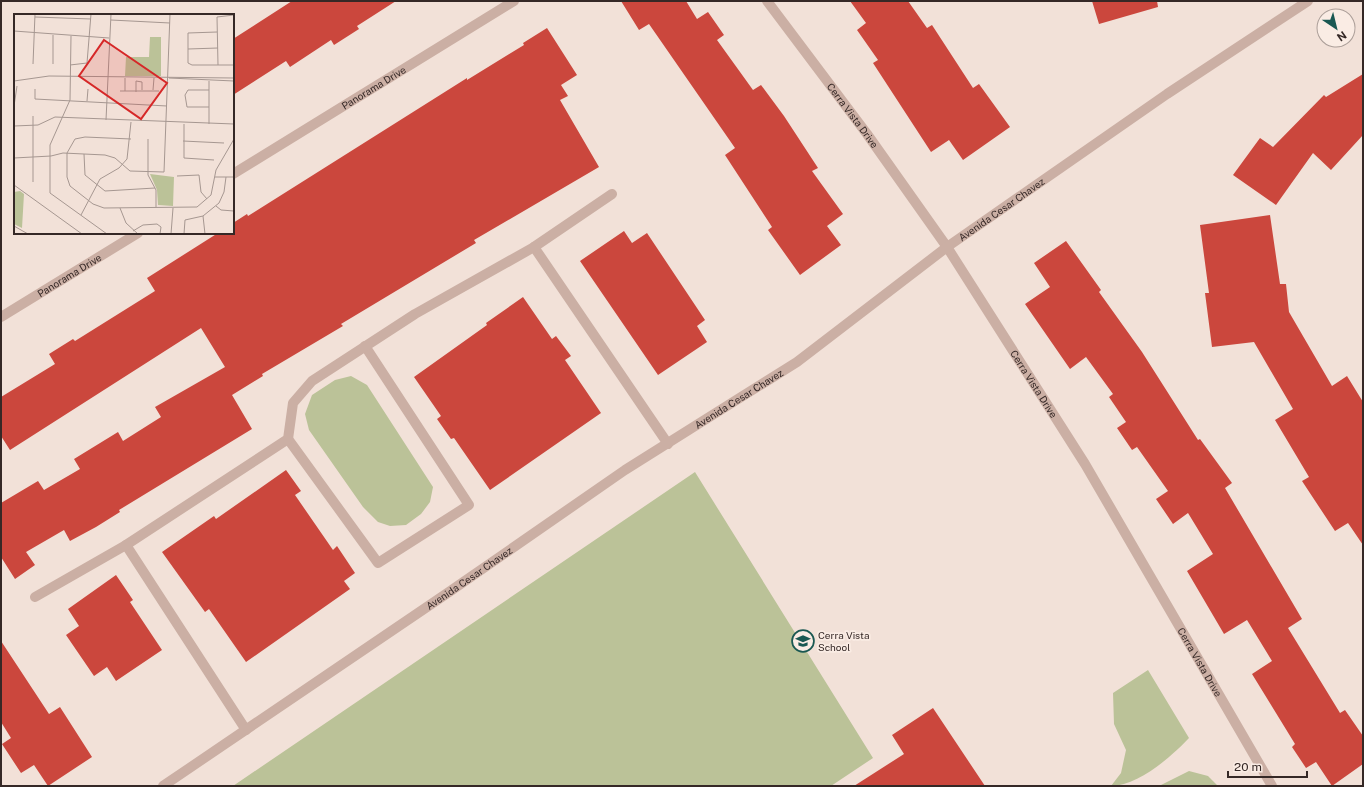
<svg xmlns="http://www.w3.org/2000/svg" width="1364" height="787" viewBox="0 0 1364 787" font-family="'Public Sans',sans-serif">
	<rect width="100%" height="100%" fill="#f2e1d8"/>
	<path fill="#bbc298" d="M 351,376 L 367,385 L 433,487 L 430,502 L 421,514 L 406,525 L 390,526 L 378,522 L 363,507 L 309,430 L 305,414 L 312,395 L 335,380 Z
		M 695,472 L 873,758 L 831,786 L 233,786 Z
		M 1148,670 L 1189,738 C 1171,757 1138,786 1111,786 L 1121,773 L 1126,750 L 1114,724 L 1113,693 Z
		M 1189,771 L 1208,776 L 1218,786 L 1159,786 Z"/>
	<path fill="#cb473d" d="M 292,1 L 396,1 L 357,26 L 359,29 L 334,45 L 331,40 L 290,67 L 286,61 L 233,95 L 233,39 Z
		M 621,1 L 686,1 L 697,19 L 708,12 L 724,35 L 717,40 L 753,90 L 761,85 L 784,116 L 818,168 L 812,171 L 843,214 L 827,226 L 841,245 L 800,275 L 768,230 L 772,227 L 725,155 L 735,148 L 649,24 L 639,30 Z
		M 850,1 L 908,1 L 927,28 L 932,25 L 973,88 L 979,84 L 1010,127 L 963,160 L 949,140 L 931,152 L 873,63 L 878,60 L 857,30 L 866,23 Z
		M 1092,1 L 1157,1 L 1158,7 L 1099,24 Z
		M 547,28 L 577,75 L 561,85 L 568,96 L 560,100 L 599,167 L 474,240 L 476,243 L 341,324 L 343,326 L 262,374 L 263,376 L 232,395 L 252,429 L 119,510 L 120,512 L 96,527 L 70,541 L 64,530 L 26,552 L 35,565 L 15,579 L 1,557 L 1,503 L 38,481 L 44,490 L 80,469 L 74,459 L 118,432 L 123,441 L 161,417 L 155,407 L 225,367 L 201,328 L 10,450 L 1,436 L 1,397 L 55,364 L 49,354 L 73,339 L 75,341 L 155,291 L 147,278 L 218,233 L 233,233 L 233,223 L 247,214 L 248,216 L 467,78 L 467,80 L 524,45 L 523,43 Z
		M 1363,74 L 1363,135 L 1331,170 L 1313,153 L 1276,205 L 1233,175 L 1260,138 L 1273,147 L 1324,95 L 1326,97 Z
		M 1270,215 L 1280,284 L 1286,284 L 1289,312 L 1332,386 L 1347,376 L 1363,402 L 1363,545 L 1348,523 L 1335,531 L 1302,481 L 1309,477 L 1275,420 L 1293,409 L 1254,342 L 1212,347 L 1205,293 L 1209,293 L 1200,225 Z
		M 624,231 L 632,243 L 647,233 L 705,320 L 697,326 L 707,342 L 658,375 L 580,261 Z
		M 1066,241 L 1101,290 L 1099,292 L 1142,352 L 1198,440 L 1200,439 L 1232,483 L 1225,488 L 1302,619 L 1288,628 L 1340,713 L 1345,710 L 1363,736 L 1363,764 L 1332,786 L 1316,762 L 1306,768 L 1292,747 L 1295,744 L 1252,674 L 1272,661 L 1247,620 L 1224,634 L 1187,571 L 1213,554 L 1188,513 L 1173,524 L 1156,499 L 1168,491 L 1137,447 L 1132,450 L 1117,428 L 1126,422 L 1109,397 L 1113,394 L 1086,357 L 1070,369 L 1025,304 L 1050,287 L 1034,263 Z
		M 523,297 L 552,339 L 556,336 L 571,356 L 565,360 L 601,413 L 490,490 L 454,438 L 451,439 L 437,419 L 441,416 L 414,377 L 487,325 L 486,323 Z
		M 286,470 L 301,491 L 295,495 L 333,550 L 337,546 L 355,573 L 344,581 L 350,589 L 246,662 L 209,609 L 205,612 L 162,552 L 214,516 L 216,519 Z
		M 116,575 L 133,600 L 130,602 L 162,650 L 116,681 L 107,667 L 94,676 L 66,635 L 79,626 L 68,609 Z
		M 1,641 L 49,714 L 60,707 L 92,757 L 48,786 L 34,765 L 21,773 L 2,744 L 11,738 L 1,722 Z
		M 933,708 L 985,786 L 854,786 L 904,754 L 892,735 Z"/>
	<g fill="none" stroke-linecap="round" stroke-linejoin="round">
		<g stroke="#cbafa4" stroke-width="10">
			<path id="s1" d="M 767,1 L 867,134 L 947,247 L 1085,464 L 1272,786"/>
			<path id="s2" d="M 233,174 L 514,1"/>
			<path d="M 534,247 L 668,444"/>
			<path id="s3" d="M 1,317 L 138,233"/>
			<path d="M 288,439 L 378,563 L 469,505 L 365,346"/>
			<path d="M 126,545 L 246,730"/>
			<path d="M 35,597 L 126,545 L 288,439 L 293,403 L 312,381 L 415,314 L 534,247 L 612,194"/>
			<path id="s4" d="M 163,786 L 449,592 L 625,470 L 797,362 L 947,247 L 1167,94 L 1308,1"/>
		</g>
	</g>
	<defs>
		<g id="school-ring" transform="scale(1.15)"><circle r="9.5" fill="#faece4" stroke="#1a5852" stroke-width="1.5"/><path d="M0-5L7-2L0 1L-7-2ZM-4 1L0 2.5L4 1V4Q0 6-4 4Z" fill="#1a5852"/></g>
	</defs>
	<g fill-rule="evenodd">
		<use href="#school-ring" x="803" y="641"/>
	</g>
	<g text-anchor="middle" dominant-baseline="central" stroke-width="3.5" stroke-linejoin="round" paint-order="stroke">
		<g font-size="10" fill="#352826" stroke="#faece4">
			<text stroke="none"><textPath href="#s2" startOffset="165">Panorama Drive</textPath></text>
			<text stroke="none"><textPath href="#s1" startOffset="143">Cerra Vista Drive</textPath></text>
			<text stroke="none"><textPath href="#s4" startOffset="1018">Avenida Cesar Chavez</textPath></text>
			<text stroke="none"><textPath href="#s3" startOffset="80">Panorama Drive</textPath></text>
			<text stroke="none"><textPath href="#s1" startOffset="467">Cerra Vista Drive</textPath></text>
			<text stroke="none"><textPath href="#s4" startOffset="694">Avenida Cesar Chavez</textPath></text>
			<text stroke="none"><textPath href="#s4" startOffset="370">Avenida Cesar Chavez</textPath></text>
			<text stroke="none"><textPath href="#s1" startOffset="791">Cerra Vista Drive</textPath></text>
		</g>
		<g font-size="10" fill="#352826" stroke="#faece4" text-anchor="start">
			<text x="818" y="635">Cerra Vista<tspan x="818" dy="12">School</tspan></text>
		</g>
	</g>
	<g transform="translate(14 14)">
		<rect width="220" height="220" fill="#f2e1d8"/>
		<path d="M 136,23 L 147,23 L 147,62 L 111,62 L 112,43 L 135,43 ZM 136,160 L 160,163 L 159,192 L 144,191 L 143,176 ZM 6,177 L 10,180 L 8,214 L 0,210 L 0,178 Z" fill="#bbc298"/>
		<path fill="none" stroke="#a69791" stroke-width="1" d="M 21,3 L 77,5M 97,6 L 156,9M 0,17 L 95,24M 203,18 L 174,19 L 174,49 L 178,51 L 220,51M 57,22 L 56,86 L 36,131 L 36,179 L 93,220M 174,35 L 204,34M 19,50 L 21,0M 39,50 L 39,21M 56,51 L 73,49 L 77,0M 204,51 L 203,3 L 220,1M 155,64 L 220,67M 0,67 L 35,62 L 220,64M 195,67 L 195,110M 21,75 L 21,85 L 153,92M 139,76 L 140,64M 195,76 L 174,76 L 171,81 L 173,93 L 195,93M 106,77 L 145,77M 111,77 L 111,64M 122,78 L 122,67 L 128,68 L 128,76M 73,87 L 74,75M 0,92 L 3,72M 92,106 L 97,0M 170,110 L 170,144 L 200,146M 0,112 L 24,111 L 41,103 L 220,110M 0,114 L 0,130M 117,125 L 71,123 L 61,125 L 53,139 L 53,163 L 56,172 L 79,190 L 90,194 L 183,193 L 197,181 L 202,156 L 220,125M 134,125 L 134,161 L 142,176 L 142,193M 169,127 L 210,129M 70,140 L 71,161 L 91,177 L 141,174M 0,144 L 37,142 L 49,139 L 91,141 L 101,144 L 116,157 L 150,158 L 156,0M 163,162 L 185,161 L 187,178 L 193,185M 201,163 L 220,163M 19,168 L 19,102M 0,171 L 68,220M 202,192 L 207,196 L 220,197M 106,194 L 112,209 L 124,220M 67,201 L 86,165 L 105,154 L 113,145 L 117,108M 189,202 L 191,220M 0,212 L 14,220M 119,217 L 129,211 L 143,210 L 147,213 L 146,220M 157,220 L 159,194M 170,220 L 171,206 L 189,202 L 205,189 L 210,178 L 212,163"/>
		<path fill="#d62828" fill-opacity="0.15" stroke="#d62828" stroke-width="2" d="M 90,26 L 153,69 L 127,105 L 65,62 Z"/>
		<rect width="220" height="220" fill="none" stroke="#352826" stroke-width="2"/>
	</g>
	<rect width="1364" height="787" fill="none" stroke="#352826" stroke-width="4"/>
	<g transform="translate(1336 28) rotate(145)"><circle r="19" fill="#faece4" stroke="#ab9e98"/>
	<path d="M0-3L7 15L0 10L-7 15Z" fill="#1a5852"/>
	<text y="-6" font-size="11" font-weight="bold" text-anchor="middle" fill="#352826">N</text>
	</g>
	<path d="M1228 771v6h79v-6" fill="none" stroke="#352826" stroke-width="2"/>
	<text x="1234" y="771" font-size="12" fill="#352826" stroke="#faece4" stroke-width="3" paint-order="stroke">20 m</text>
</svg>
